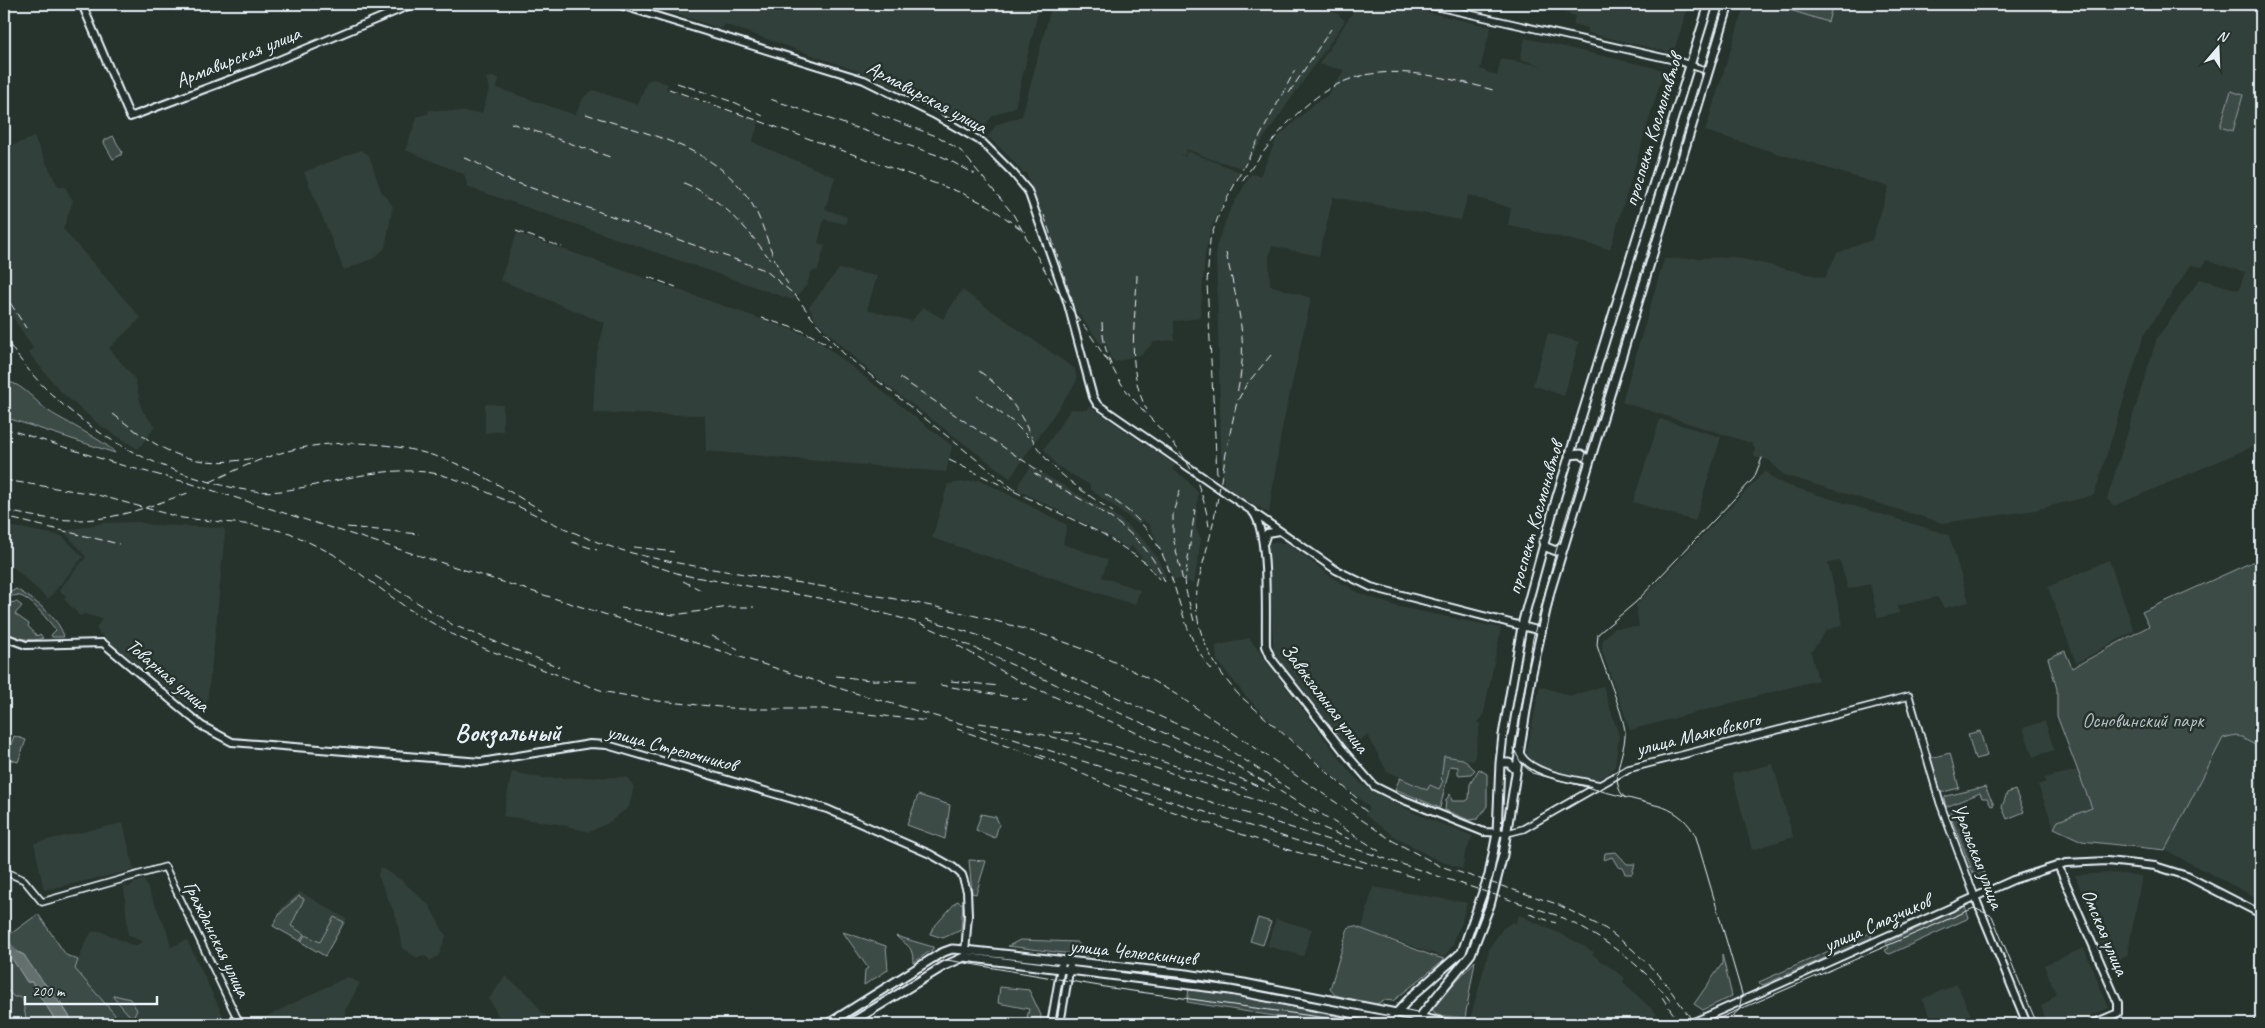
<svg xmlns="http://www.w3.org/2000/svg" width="2265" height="1028" viewBox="0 0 2265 1028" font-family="Caveat,sans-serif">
	<rect width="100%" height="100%" fill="#26332d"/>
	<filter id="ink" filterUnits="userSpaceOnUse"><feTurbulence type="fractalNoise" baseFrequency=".02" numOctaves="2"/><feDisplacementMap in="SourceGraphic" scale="10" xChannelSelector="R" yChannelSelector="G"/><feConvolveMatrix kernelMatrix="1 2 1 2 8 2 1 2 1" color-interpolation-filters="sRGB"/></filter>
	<g filter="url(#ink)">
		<path fill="#333f3a" d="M 645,4 L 1040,4 L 1015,107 L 992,116 L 982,131 L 866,74 L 724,24 L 722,29 Z
			M 1052,4 L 1298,4 L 1337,13 L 1345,21 L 1243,168 L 1211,159 L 1187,149 L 1184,156 L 1174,152 L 1185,157 L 1187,151 L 1240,172 L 1211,228 L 1205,255 L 1200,318 L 1174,321 L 1174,340 L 1154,342 L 1142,354 L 1115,362 L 1110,357 L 1106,343 L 1101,344 L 1072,305 L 1026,172 L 1023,173 L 1007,154 L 988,137 L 996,125 L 1022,116 Z
			M 1358,4 L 1392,4 L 1491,27 L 1480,69 L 1497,76 L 1501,59 L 1543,66 L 1520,59 L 1525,38 L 1664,70 L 1610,249 L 1508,225 L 1511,208 L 1468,195 L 1461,220 L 1333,197 L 1319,256 L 1272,246 L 1269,257 L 1270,285 L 1311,298 L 1281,433 L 1269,513 L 1224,487 L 1221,450 L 1216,247 L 1229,212 L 1251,174 L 1260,176 L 1277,138 L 1315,103 L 1327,96 L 1344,70 L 1319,64 Z
			M 1537,4 L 1689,4 L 1673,53 L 1588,33 L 1588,28 L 1573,24 L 1575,16 Z
			M 1745,4 L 2261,4 L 2261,443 L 2114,506 L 2107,499 L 2157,338 L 2200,279 L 2239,290 L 2245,272 L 2206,260 L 2203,267 L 2191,265 L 2144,335 L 2094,495 L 2035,510 L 1943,523 L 1784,475 L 1769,460 L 1754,457 L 1755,449 L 1751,443 L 1622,402 L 1664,259 L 1734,257 L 1825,278 L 1837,253 L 1872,240 L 1889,187 L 1705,131 Z
			M 493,77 L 499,78 L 497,88 L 575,115 L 584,97 L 593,90 L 638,105 L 647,81 L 653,79 L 668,84 L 666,89 L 759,122 L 752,142 L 835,177 L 825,209 L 847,217 L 846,224 L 824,219 L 818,243 L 825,245 L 818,270 L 811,272 L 807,285 L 793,300 L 468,187 L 464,174 L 405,150 L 418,116 L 428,114 L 429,110 L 482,113 L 489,89 L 486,78 Z
			M 34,137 L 54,179 L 59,187 L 65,187 L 73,201 L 63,229 L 141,318 L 109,348 L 135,379 L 142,410 L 155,427 L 138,449 L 101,426 L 61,392 L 28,352 L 33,348 L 4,304 L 4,149 Z
			M 361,150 L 369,155 L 381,191 L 393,206 L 385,248 L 374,258 L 344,270 L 304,172 Z
			M 517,233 L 815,338 L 952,446 L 946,472 L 706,451 L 705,415 L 593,413 L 596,356 L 605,323 L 500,280 Z
			M 839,269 L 877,276 L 867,310 L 912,321 L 923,307 L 943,319 L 962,290 L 1075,369 L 1077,381 L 1010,478 L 878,379 L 816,321 L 809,307 Z
			M 1548,333 L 1579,342 L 1564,396 L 1533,385 Z
			M 485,404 L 503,405 L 503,431 L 485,433 Z
			M 1089,406 L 1175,465 L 1172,469 L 1185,478 L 1198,493 L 1196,529 L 1201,539 L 1194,584 L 1182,579 L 1173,579 L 1149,524 L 1142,520 L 1138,524 L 1090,489 L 1090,485 L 1057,466 L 1044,449 L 1071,409 L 1086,410 Z
			M 1660,419 L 1721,437 L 1695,521 L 1633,502 Z
			M 1031,467 L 1116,516 L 1143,539 L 1157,557 L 1166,577 L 1161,579 L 1132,546 L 1128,549 L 1104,533 L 1018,490 L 1019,483 Z
			M 1765,471 L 1773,479 L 1786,485 L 1949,535 L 1969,602 L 1944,608 L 1937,597 L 1897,606 L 1899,613 L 1878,618 L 1870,584 L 1848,589 L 1840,561 L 1828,563 L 1843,624 L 1826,631 L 1811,652 L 1818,680 L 1630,730 L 1602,651 L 1603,640 L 1614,628 L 1639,627 L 1636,605 Z
			M 980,480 L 1067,525 L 1063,544 L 1108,560 L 1102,577 L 1140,590 L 1135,605 L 932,538 L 948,484 Z
			M 139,522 L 152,525 L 223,528 L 225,531 L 215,637 L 206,710 L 200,714 L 99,633 L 96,628 L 102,619 L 84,614 L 80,616 L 64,599 L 66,596 L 59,590 L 86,557 L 64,531 L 104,523 Z
			M 4,525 L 62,536 L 83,557 L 48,599 L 4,559 Z
			M 1267,543 L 1287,543 L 1333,578 L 1359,593 L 1395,606 L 1501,628 L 1483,717 L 1477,722 L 1480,724 L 1474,761 L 1444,756 L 1443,781 L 1439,789 L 1430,785 L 1428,790 L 1387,771 L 1367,735 L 1348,749 L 1274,654 Z
			M 2109,560 L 2134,631 L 2076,663 L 2048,587 Z
			M 1249,638 L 1350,772 L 1364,786 L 1414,813 L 1473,836 L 1465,854 L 1462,869 L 1433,858 L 1397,838 L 1365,815 L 1369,807 L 1274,725 L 1244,694 L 1217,660 L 1216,646 Z
			M 1540,686 L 1571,696 L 1603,686 L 1619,736 L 1615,766 L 1607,775 L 1594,781 L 1543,768 L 1531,762 L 1526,755 Z
			M 2045,721 L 2054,750 L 2033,757 L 2023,728 Z
			M 2236,735 L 2261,748 L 2261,900 L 2165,850 L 2223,738 Z
			M 1773,764 L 1793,837 L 1752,850 L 1732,774 Z
			M 2078,770 L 2092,808 L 2058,821 L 2054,828 L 2038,785 L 2046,782 L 2044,778 Z
			M 512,772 L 543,778 L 627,777 L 634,787 L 629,807 L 608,823 L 589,832 L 559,824 L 503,816 Z
			M 123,823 L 134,870 L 44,890 L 34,843 Z
			M 380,867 L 401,880 L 429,905 L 446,936 L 439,955 L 430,961 L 427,957 L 422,956 L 417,958 L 402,948 L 397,919 L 378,876 Z
			M 2112,873 L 2142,876 L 2127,956 L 2108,964 L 2075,875 Z
			M 144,880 L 167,931 L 171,947 L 187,940 L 227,1024 L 123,1024 L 75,969 L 85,943 L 92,932 L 100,931 L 134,946 L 143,942 L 128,935 L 124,886 L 126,885 L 128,888 L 134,883 Z
			M 1373,887 L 1467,903 L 1461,925 L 1455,936 L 1453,945 L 1444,957 L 1362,929 Z
			M 300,892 L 347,919 L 325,957 L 272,926 L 282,907 Z
			M 1519,915 L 1569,938 L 1594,952 L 1593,955 L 1625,978 L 1623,982 L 1657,1014 L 1644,1024 L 1535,1024 L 1535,1013 L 1533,1012 L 1532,1019 L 1527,1024 L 1472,1022 L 1470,1019 L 1490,947 L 1503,928 L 1513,922 L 1515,924 Z
			M 1276,919 L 1312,929 L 1303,956 L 1267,946 Z
			M 2084,948 L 2109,1008 L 2071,1024 L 2047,1024 L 2041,1006 L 2047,1003 L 2056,994 L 2044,965 Z
			M 505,976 L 531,997 L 542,1013 L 558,1024 L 503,1024 L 489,999 Z
			M 347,977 L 360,983 L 345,1011 L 346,1017 L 350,1019 L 349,1024 L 251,1024 Z
			M 1957,984 L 1975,1024 L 1934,1024 L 1922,999 Z
			M 4,987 L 14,997 L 22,997 L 27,1024 L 4,1024 Z"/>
		<path fill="#3e4b47" stroke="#939ea0" d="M 1771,4 L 1833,4 L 1828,22 Z
			M 2231,91 L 2243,95 L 2233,131 L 2220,127 Z
			M 113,136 L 122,152 L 121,155 L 113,159 L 104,143 L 105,140 Z
			M 5,382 C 21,381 37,404 50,412 C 62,420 110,444 115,453 L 4,417 Z
			M 2261,558 L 2261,748 L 2236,735 L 2223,738 L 2165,850 L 2082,841 L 2054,828 L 2058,821 L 2092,808 L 2057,716 L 2057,689 L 2048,658 L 2065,651 L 2072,668 L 2149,626 L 2142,612 Z
			M 16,589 C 33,599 59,617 64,637 L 52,637 L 51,635 L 56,630 C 49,622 32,599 20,596 C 16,595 11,596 7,597 L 6,595 Z
			M 17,602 L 22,606 L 15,614 L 29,624 L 28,626 L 37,636 L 40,634 L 43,638 C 32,643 14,637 4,631 L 4,603 Z
			M 1980,731 L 1987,756 L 1975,759 L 1968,734 Z
			M 14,736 L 26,740 L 18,762 L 6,758 Z
			M 1950,753 L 1959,788 L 1939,793 L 1930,758 Z
			M 1444,756 L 1463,759 L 1475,770 L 1471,774 L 1458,775 L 1458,767 L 1450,766 L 1440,808 L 1395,789 L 1400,778 L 1427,790 L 1430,785 L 1439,789 L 1443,781 L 1441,779 Z
			M 1479,769 L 1487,774 L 1487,806 L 1478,819 L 1469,820 L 1445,810 L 1446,800 L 1450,794 L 1452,801 L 1466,801 L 1469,799 L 1470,784 Z
			M 1985,787 L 1994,805 L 1991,806 L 1987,798 L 1982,798 L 1980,793 L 1946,807 L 1944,799 L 1946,796 Z
			M 2015,790 L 2024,812 L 2007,819 L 2002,807 L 2007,793 Z
			M 918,795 L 950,805 L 945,839 L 907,825 Z
			M 1957,808 L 1961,810 L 1959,813 L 1986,878 L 1979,880 L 1975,878 L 1950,815 L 1952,810 Z
			M 981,814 L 996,817 L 999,824 L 995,838 L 976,830 Z
			M 1616,852 L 1627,864 L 1635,864 L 1632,874 L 1625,874 L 1623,868 L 1618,867 L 1612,857 L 1604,860 L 1605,853 Z
			M 969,860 L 986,861 L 976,894 L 972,893 Z
			M 299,896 L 304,899 L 291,926 L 304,934 L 300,941 L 273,926 C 282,908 285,909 299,896 Z
			M 957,901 L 963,904 L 961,930 L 943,938 L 930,934 L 933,928 Z
			M 1965,906 L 1969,918 L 1890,954 L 1887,953 L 1885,950 L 1889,948 L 1886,943 Z
			M 38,914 L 66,955 L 78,960 L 75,969 L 123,1024 L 74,1024 L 57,996 L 32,971 L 24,955 L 13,949 L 5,938 Z
			M 334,917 L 344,922 L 325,956 L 301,942 L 305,935 L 320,942 Z
			M 1258,918 L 1271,922 L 1263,945 L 1250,941 Z
			M 1354,926 L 1433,956 L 1445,959 L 1393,1001 L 1384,1000 L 1375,1005 L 1335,995 L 1330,989 L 1348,928 Z
			M 843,932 L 886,946 L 888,970 L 864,985 L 865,970 L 868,968 Z
			M 1872,932 L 1871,938 L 1763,985 L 1760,984 L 1759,982 Z
			M 896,936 L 933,947 L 933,949 L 913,963 C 913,944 906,946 896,936 Z
			M 1020,940 L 1077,942 L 1089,954 L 1088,956 L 1008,946 Z
			M 4,942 L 27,982 L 32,982 L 38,994 L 42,997 L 57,1024 L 27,1024 L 22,997 L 14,997 L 4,987 Z
			M 1722,954 L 1732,996 L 1703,1010 L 1694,1004 L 1722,964 Z
			M 1475,961 L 1465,1018 L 1436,1015 L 1432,1009 L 1434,1005 Z
			M 1000,987 L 1029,990 L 1041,1015 L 1040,1024 L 1019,1024 L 1020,1021 L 1026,1022 L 1029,1009 L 998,1003 Z
			M 1189,989 L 1250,998 L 1363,1022 L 1363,1024 L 1324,1024 L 1187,1002 Z
			M 114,995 L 130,999 L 137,1010 L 134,1016 L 130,1016 L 113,997 Z"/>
		<path fill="#636f6d" stroke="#98a3a5" d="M 11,950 L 24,955 C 39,979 59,999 74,1024 L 57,1024 C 52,1012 43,1003 38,993 C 35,988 36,986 32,982 L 27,982 L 11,957 Z"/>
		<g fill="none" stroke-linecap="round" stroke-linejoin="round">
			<path stroke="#636f6d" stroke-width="8" d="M 7,944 L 16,957"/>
			<g stroke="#e8f1f8" stroke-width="9">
				<path id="tertiary" d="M 1425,4 L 1678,61 L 1708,71
					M 1519,750 C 1525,775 1579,780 1600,785
					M 1507,833 L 1523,829 L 1628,769 L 1909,696 L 1940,803 L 1975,897
					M 4,871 L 24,880 L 42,902 L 165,867 L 240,1024
					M 2257,1024 L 2261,1017"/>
			</g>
			<g stroke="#e8f1f8" stroke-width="10">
				<path id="secondary" d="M 82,4 L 130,117 L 255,70 L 413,4
					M 617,4 L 864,80 L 933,114 L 982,142 L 1013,173 L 1028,191 L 1067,301 L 1093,397 L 1097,404 L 1252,511 C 1270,530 1265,618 1266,646 L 1271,658 L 1342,749 L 1374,786 L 1394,796 L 1484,832 L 1507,833
					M 1257,515 L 1336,570 L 1371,587 L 1541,631
					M 1264,542 L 1267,533 L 1279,531
					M 4,637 L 26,645 L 103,643 L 202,726 L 232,742 L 481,762 L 590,744 L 607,745 L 827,809 L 930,854 L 953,867 L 962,875 L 967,891 L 968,915 L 965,953
					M 2058,865 L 2118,1003 L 2118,1013 L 2092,1024
					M 1975,897 L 2027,1024
					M 1710,1015 L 2013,880 L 2066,863 L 2107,861 L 2155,866 L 2187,876 L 2261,914
					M 1051,1024 L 1062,961
					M 1060,1024 L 1070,966"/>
			</g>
			<g stroke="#e8f1f8" stroke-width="11">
				<path id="primary" d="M 1569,455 L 1581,454 L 1590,461
					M 1543,542 L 1546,547 L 1556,551 L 1564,546
					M 1500,763 L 1509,763 L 1515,769
					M 1389,1021 L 1412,996 L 1462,952 L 1489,875 L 1497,833 L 1500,763 L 1503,735 L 1523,621 L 1557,496 L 1709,4
					M 828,1024 L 941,953 L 952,949 L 965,950 L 1187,974 L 1244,983 L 1452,1024
					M 849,1024 L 944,966 L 964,957 L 1230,990 L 1408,1024
					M 1414,1024 L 1471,954 L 1490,905 L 1503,855 L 1532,673 L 1550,592 L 1729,4"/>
			</g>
			<use href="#tertiary" stroke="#26332d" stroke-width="5.5"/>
			<use href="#secondary" stroke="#26332d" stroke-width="6"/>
			<use href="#primary" stroke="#26332d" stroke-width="7"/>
			<path stroke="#e8f1f8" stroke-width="1" d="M 1723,4 L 1556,551 L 1533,638 L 1514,749 L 1521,763 L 1532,773 L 1663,807 C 1678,813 1689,822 1696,837 L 1742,994 L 1739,1010 L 1731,1017
				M 1625,798 C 1608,781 1624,757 1625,736 C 1627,721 1602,664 1597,645 L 1598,634 L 1636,602 L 1754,478 L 1762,458
				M 836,1024 L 934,963 L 947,960 L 1111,988 L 1370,1024
				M 1706,1024 L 1974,908 L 1992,916 L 2037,1024"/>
			<path stroke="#e8f1f8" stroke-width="1" stroke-dasharray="8 4" stroke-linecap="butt" d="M 677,83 L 736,103 L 765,117
				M 669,89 L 962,193 L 989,206 L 1025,232
				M 1289,93 L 1331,29
				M 770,99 L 943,157 L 975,174
				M 871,112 L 939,137 L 961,151 L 1013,214 L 1052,283 L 1087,330 L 1111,366
				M 586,114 C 645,134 718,146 752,204 C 767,229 770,259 788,284
				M 511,123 L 610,157
				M 464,158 L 475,162 L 503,178 L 765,270 L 796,296 L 812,318 L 844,354 L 1016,491
				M 1242,181 C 1321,70 1361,53 1493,90
				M 684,183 C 724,200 746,227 772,262
				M 1044,215 L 1074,306
				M 516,231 L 562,247
				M 1226,253 C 1237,304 1250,340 1237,393
				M 1137,275 C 1136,319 1125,370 1147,410
				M 648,277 L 676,287
				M 4,293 L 26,328
				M 762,318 L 803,331 L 831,346
				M 1102,322 C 1104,382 1141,404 1176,447 C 1195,470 1205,498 1209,527
				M 4,336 C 48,407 121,455 200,479 C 227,487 253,494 281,491 C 335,484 383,463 438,474 C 463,480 486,492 509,502 C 549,521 589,542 632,553 C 675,564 720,570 763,577 C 904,600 1053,619 1177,695 L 1393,841 L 1440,866 L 1557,904 L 1606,929 L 1632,949 L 1660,976 L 1695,1024
				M 1271,355 L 1246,385 L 1237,402 C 1228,439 1222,476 1215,513 C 1211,537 1203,560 1198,584 C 1190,625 1211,664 1238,694 L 1359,800
				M 979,371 C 995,382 1008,396 1019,413 C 1026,424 1030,436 1037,447 C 1056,475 1086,493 1113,512
				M 900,378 L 1042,473
				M 977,396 L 1013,422 L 1028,437
				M 113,414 C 163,452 189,470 254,458
				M 4,428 L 121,465 L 189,483 L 848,691 L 1004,736 L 1277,823 L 1556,915 C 1598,934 1643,964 1671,1002
				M 949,460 L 1103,534 L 1146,563 L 1159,579
				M 1034,473 C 1083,502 1142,525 1165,582
				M 1217,474 L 1207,283 L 1210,240 L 1219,214 L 1295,70
				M 4,480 L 94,494 L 182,518 L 254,525 L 290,533 L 333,554 L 407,608 L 451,634 L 488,650 L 606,692 L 658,701 L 741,709 L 824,709 L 928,721
				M 210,482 C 234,471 258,459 284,452 C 343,436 406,442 462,466 C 490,478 515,496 542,510
				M 1180,490 L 1173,513 L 1173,537 L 1183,581
				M 1105,494 C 1125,507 1142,521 1155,541 C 1180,581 1179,633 1212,670
				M 4,510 C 39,519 79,524 114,516 C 139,511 164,501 188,493
				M 13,519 L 119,544
				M 347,527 L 419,534
				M 572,542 L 597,550
				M 634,547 L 674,552
				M 639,561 L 683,575 L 842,602 L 919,623 L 1229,762 L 1272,786 L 1316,814
				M 375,576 L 453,625 L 559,667
				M 683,581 L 703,591
				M 621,608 L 674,615 L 729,607 L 754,607
				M 926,619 L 980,636 L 1217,742 L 1289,789
				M 1194,621 L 1186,591 L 1185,580 L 1195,509
				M 712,636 L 738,649
				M 957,645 L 1021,682 L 1269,791
				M 836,676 L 870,680 L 920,681
				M 951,681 L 999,686
				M 940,685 L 1027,700
				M 979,723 L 1021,729
				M 1015,728 L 1073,742 L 1263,802 L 1349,839
				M 957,729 L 1044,759
				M 1053,732 L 1081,734
				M 1080,738 L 1111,745 L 1247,789
				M 1038,754 L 1150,804 L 1292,851 L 1363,868
				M 1119,785 L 1419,879
				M 1351,799 L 1367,812
				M 1312,808 L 1379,851
				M 1529,914 L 1556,923
				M 1662,997 L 1680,1024"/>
			<g stroke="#e8f1f8" stroke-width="10" stroke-linecap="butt">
				<path id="secondary-bridge" d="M 1689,1024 L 1710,1015"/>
			</g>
			<use href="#secondary-bridge" stroke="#26332d" stroke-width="6"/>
		</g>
	</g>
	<g text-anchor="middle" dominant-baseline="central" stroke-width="5" stroke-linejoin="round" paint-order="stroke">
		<g font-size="20" fill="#e8f1f8" stroke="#26332d">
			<text transform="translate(238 57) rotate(-22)">Армавирская улица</text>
			<text transform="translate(927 97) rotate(28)">Армавирская улица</text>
			<text transform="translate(1653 130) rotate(-73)">проспект Космонавтов</text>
			<text transform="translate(1535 518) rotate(-74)">проспект Космонавтов</text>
			<text transform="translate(168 675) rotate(40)">Товарная улица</text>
			<text transform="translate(1325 698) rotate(53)">Завокзальная улица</text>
			<text transform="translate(1698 734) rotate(-14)">улица Маяковского</text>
			<text transform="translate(672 748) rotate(15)">улица Стрелочников</text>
			<text transform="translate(1978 856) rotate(69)">Уральская улица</text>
			<text transform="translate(1877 923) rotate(-24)">улица Смазчиков</text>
			<text transform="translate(2105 932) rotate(67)">Омская улица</text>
			<text transform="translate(217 939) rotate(64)">Гражданская улица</text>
			<text transform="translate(1133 952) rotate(6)">улица Челюскинцев</text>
		</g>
		<g font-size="20" fill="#b5bfc3" stroke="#26332d">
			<text x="2143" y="720">Основинский парк</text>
		</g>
		<g font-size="25" font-weight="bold" fill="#e8f1f8" stroke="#26332d">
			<text x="508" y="733">Вокзальный</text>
		</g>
	</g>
	<rect width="2265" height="1028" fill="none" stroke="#26332d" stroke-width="20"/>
	<rect x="10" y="10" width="2245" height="1008" fill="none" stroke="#e8f1f8" stroke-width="2" filter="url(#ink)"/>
	<g transform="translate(2218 48) rotate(19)" stroke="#26332d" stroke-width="4" paint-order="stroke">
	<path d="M0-4L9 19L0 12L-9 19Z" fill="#e8f1f8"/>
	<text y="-8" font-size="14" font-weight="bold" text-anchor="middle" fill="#e8f1f8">N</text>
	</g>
	<path d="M25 996v8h132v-8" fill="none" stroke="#e8f1f8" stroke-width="2.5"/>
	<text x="32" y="996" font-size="15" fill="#e8f1f8" stroke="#26332d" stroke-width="4" paint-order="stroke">200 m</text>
</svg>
